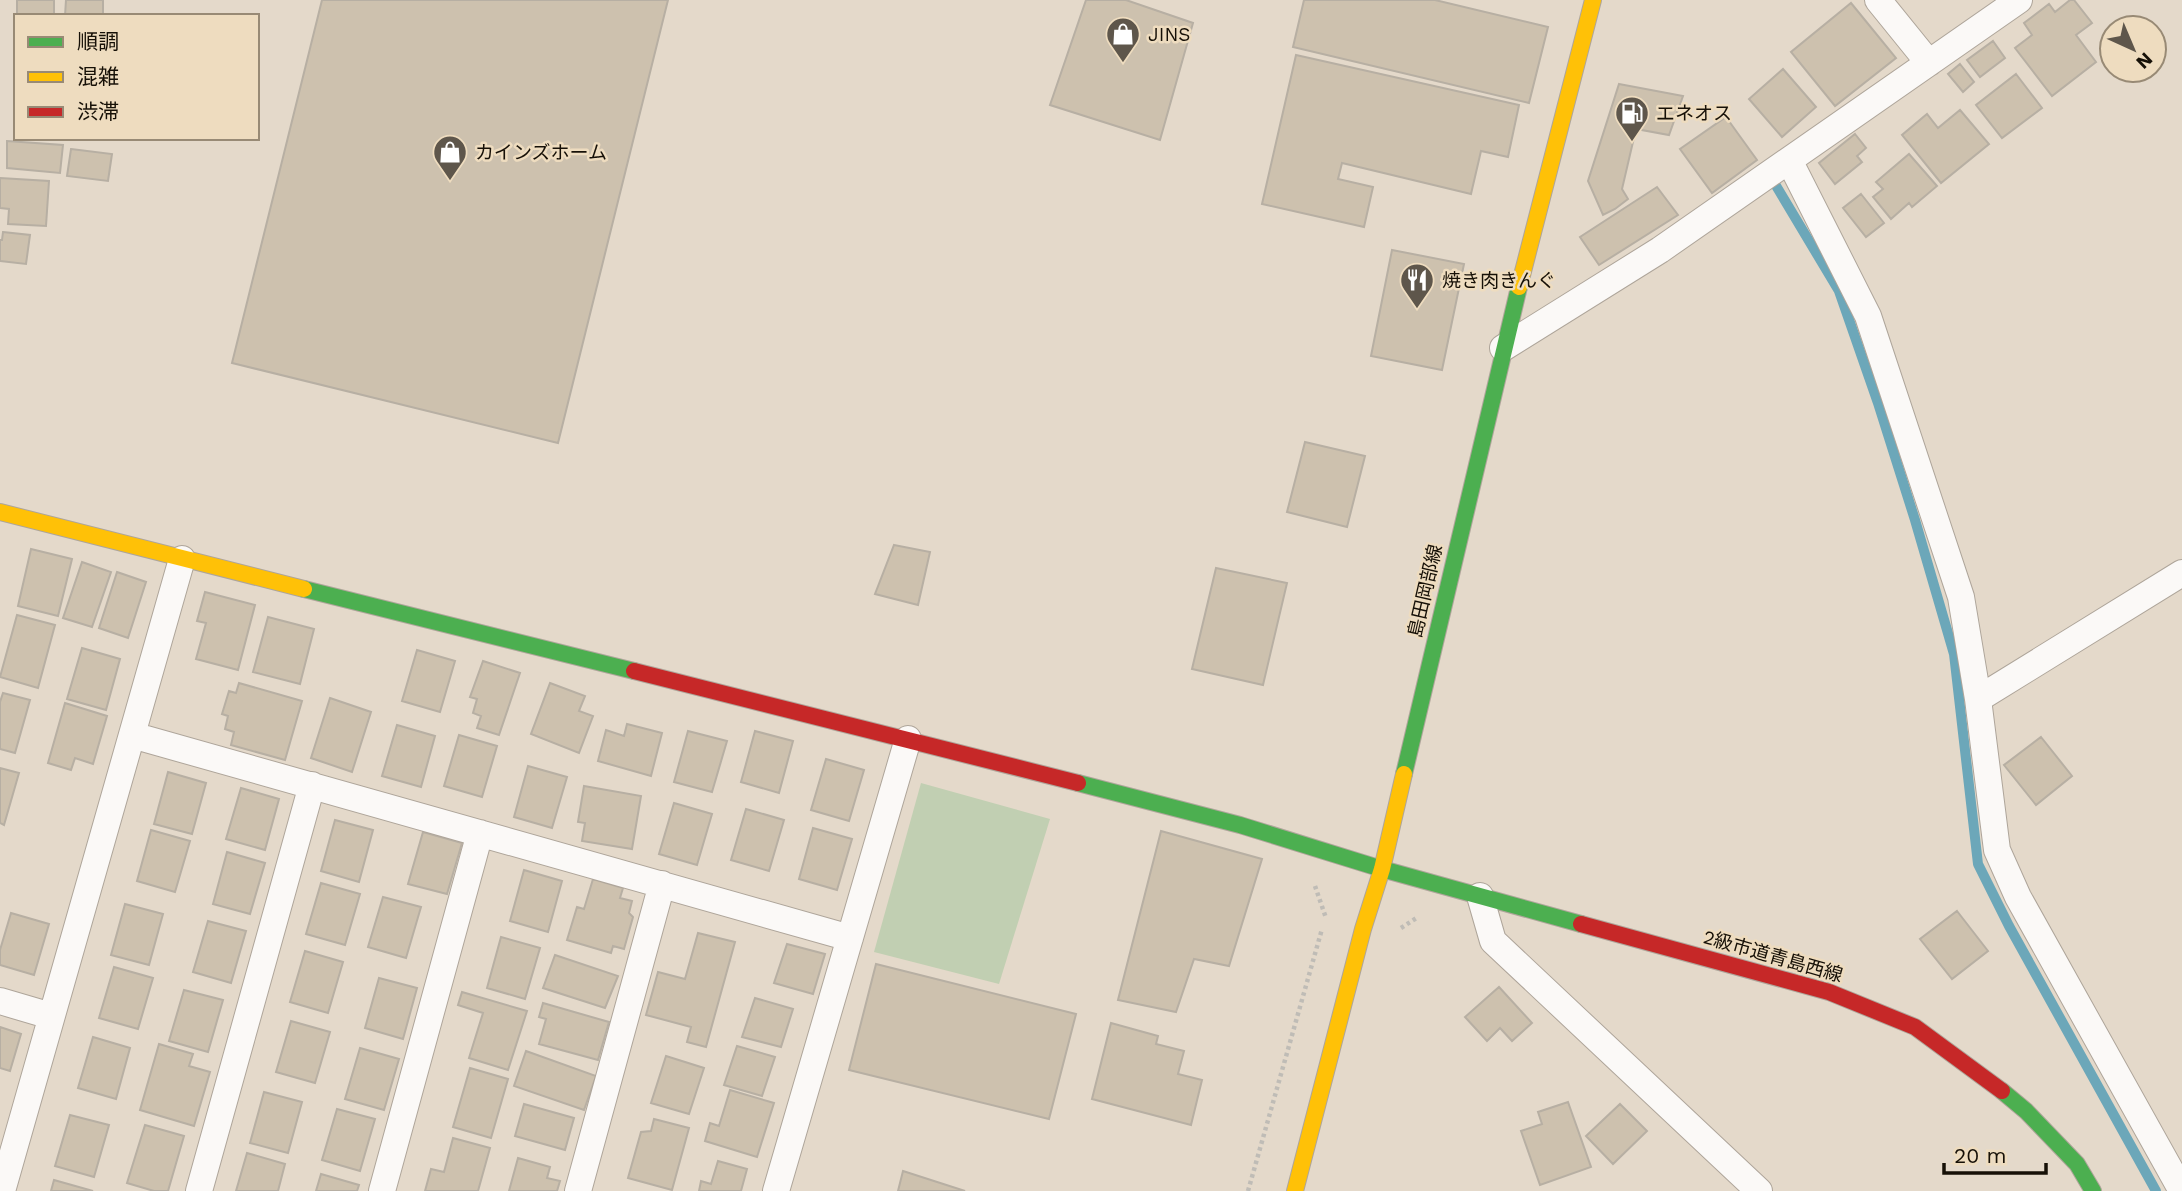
<svg xmlns="http://www.w3.org/2000/svg" width="2182" height="1191" viewBox="0 0 2182 1191" font-family="'Work Sans','Noto Sans JP',sans-serif">
	<rect width="100%" height="100%" fill="#e4d9ca"/>
	<path fill="#c1cfb2" d="M 921,783 L 1050,819 L 999,984 L 874,952 Z"/>
	<g fill="none" stroke-linecap="round" stroke-linejoin="round">
		<path stroke="#6ca7b9" stroke-width="10" d="M 1775,184 L 1839,291 L 1878,403 L 1915,520 L 1954,654 L 1978,864 L 2009,926 L 2156,1191"/>
	</g>
	<path fill="#cdc1ae" stroke="#b7afa3" stroke-width="2" d="M 17,0 L 54,0 L 54,16 L 17,16 Z
		M 66,0 L 103,0 L 103,16 L 65,16 Z
		M 322,0 L 668,0 L 558,443 L 232,363 Z
		M 1086,0 L 1126,0 L 1193,23 L 1160,140 L 1050,105 Z
		M 1304,0 L 1435,0 L 1548,27 L 1529,103 L 1293,47 Z
		M 2070,0 L 2074,0 L 2092,23 L 2076,35 L 2096,62 L 2052,96 L 2015,48 L 2032,35 L 2024,23 L 2049,4 L 2055,12 Z
		M 1851,3 L 1896,58 L 1835,106 L 1791,52 Z
		M 1993,41 L 2005,58 L 1980,77 L 1967,60 Z
		M 1296,55 L 1519,105 L 1508,157 L 1481,151 L 1471,194 L 1342,163 L 1338,179 L 1373,187 L 1364,227 L 1262,204 Z
		M 1960,64 L 1974,82 L 1963,92 L 1948,74 Z
		M 1783,69 L 1816,107 L 1782,137 L 1749,99 Z
		M 2016,74 L 2042,108 L 2002,138 L 1976,105 Z
		M 1619,84 L 1683,96 L 1669,135 L 1636,129 L 1622,189 L 1628,199 L 1615,209 L 1603,215 L 1588,181 Z
		M 1960,110 L 1989,144 L 1941,183 L 1902,135 L 1927,114 L 1938,128 Z
		M 1726,117 L 1757,160 L 1712,193 L 1680,149 Z
		M 1855,134 L 1866,148 L 1857,156 L 1862,162 L 1835,184 L 1819,163 Z
		M 7,141 L 63,145 L 60,173 L 7,168 Z
		M 71,149 L 112,154 L 108,181 L 67,176 Z
		M 1909,154 L 1937,186 L 1912,207 L 1909,203 L 1891,219 L 1873,197 L 1883,189 L 1876,182 Z
		M 0,178 L 49,181 L 46,226 L 8,224 L 9,209 L 0,208 Z
		M 1657,187 L 1678,215 L 1599,265 L 1580,237 Z
		M 1861,194 L 1884,223 L 1866,237 L 1843,208 Z
		M 3,232 L 30,235 L 26,264 L 0,261 L 0,240 L 2,240 Z
		M 1392,250 L 1464,264 L 1442,370 L 1371,356 Z
		M 1305,442 L 1365,456 L 1347,527 L 1287,512 Z
		M 894,545 L 930,552 L 918,605 L 875,594 Z
		M 31,549 L 72,559 L 58,616 L 18,606 Z
		M 82,562 L 111,572 L 92,627 L 63,618 Z
		M 1216,568 L 1287,583 L 1263,685 L 1192,669 Z
		M 117,572 L 146,582 L 128,638 L 99,628 Z
		M 205,592 L 255,605 L 238,670 L 196,659 L 206,623 L 197,621 Z
		M 17,615 L 55,625 L 38,688 L 0,677 Z
		M 268,617 L 314,629 L 300,684 L 253,672 Z
		M 82,648 L 120,659 L 106,710 L 67,699 Z
		M 417,650 L 455,661 L 440,712 L 402,701 Z
		M 483,661 L 520,673 L 499,735 L 477,728 L 481,716 L 473,713 L 477,699 L 470,697 Z
		M 239,683 L 302,701 L 285,760 L 231,745 L 234,732 L 225,729 L 228,716 L 222,714 L 229,691 L 236,693 Z
		M 550,683 L 585,696 L 579,711 L 593,716 L 579,753 L 531,734 Z
		M 3,693 L 30,700 L 15,753 L 0,749 L 0,702 Z
		M 330,698 L 371,712 L 352,772 L 311,758 Z
		M 65,703 L 107,716 L 93,764 L 75,758 L 71,770 L 48,763 Z
		M 627,724 L 662,733 L 651,776 L 598,761 L 606,730 L 624,736 Z
		M 397,725 L 435,736 L 421,787 L 382,776 Z
		M 688,731 L 727,741 L 712,792 L 674,782 Z
		M 755,731 L 793,741 L 779,793 L 741,782 Z
		M 459,735 L 497,746 L 482,797 L 444,786 Z
		M 2041,737 L 2072,776 L 2036,805 L 2004,765 Z
		M 826,759 L 864,770 L 849,821 L 811,810 Z
		M 528,766 L 567,777 L 552,828 L 514,817 Z
		M 0,768 L 19,773 L 4,825 L 0,823 Z
		M 168,772 L 206,783 L 192,834 L 154,824 Z
		M 584,786 L 641,796 L 632,849 L 582,841 L 585,823 L 578,822 Z
		M 241,788 L 279,799 L 265,850 L 226,839 Z
		M 674,803 L 712,814 L 697,865 L 659,854 Z
		M 746,809 L 784,820 L 769,871 L 731,860 Z
		M 335,820 L 373,830 L 359,882 L 321,871 Z
		M 813,828 L 852,839 L 837,890 L 799,879 Z
		M 151,830 L 190,841 L 175,892 L 137,881 Z
		M 1161,831 L 1262,859 L 1229,966 L 1194,959 L 1176,1012 L 1118,1000 Z
		M 423,832 L 462,843 L 447,894 L 408,884 Z
		M 227,852 L 265,863 L 250,914 L 213,904 Z
		M 524,870 L 562,881 L 548,932 L 510,921 Z
		M 593,879 L 623,888 L 620,898 L 632,901 L 629,913 L 633,917 L 624,949 L 613,946 L 611,953 L 567,940 L 577,907 L 584,909 Z
		M 321,883 L 360,894 L 345,945 L 306,934 Z
		M 383,897 L 421,907 L 406,958 L 368,947 Z
		M 125,904 L 163,914 L 149,965 L 111,955 Z
		M 1957,911 L 1988,951 L 1952,979 L 1920,939 Z
		M 11,913 L 49,924 L 34,975 L 0,965 L 0,950 Z
		M 208,921 L 246,931 L 231,983 L 193,972 Z
		M 698,933 L 735,942 L 706,1047 L 687,1042 L 691,1027 L 646,1015 L 658,972 L 685,979 Z
		M 501,937 L 540,948 L 525,999 L 487,988 Z
		M 787,944 L 825,954 L 813,994 L 774,983 Z
		M 305,951 L 343,962 L 328,1013 L 290,1002 Z
		M 555,955 L 618,976 L 605,1008 L 543,988 Z
		M 876,964 L 1076,1014 L 1049,1119 L 849,1070 Z
		M 114,967 L 153,978 L 138,1029 L 99,1018 Z
		M 379,978 L 417,988 L 403,1039 L 365,1028 Z
		M 1499,987 L 1532,1023 L 1512,1041 L 1500,1028 L 1487,1041 L 1465,1017 Z
		M 184,990 L 223,1000 L 208,1052 L 169,1041 Z
		M 462,992 L 527,1011 L 508,1070 L 469,1058 L 483,1013 L 458,1005 Z
		M 755,998 L 793,1009 L 781,1047 L 742,1037 Z
		M 543,1003 L 609,1022 L 598,1060 L 539,1044 L 546,1019 L 539,1017 Z
		M 291,1021 L 330,1032 L 315,1083 L 276,1072 Z
		M 1111,1023 L 1158,1036 L 1156,1044 L 1184,1051 L 1178,1074 L 1202,1080 L 1191,1125 L 1092,1099 Z
		M 0,1027 L 21,1034 L 10,1071 L 0,1068 Z
		M 93,1037 L 130,1048 L 116,1099 L 78,1088 Z
		M 159,1044 L 193,1054 L 189,1066 L 210,1072 L 194,1126 L 140,1110 Z
		M 737,1046 L 775,1057 L 762,1096 L 724,1085 Z
		M 360,1048 L 399,1059 L 384,1110 L 345,1099 Z
		M 526,1051 L 596,1076 L 584,1110 L 514,1086 Z
		M 666,1056 L 704,1068 L 689,1114 L 651,1103 Z
		M 470,1068 L 508,1079 L 491,1138 L 453,1127 Z
		M 730,1090 L 774,1103 L 757,1157 L 705,1141 L 710,1123 L 719,1126 Z
		M 264,1092 L 302,1102 L 288,1153 L 250,1143 Z
		M 1568,1102 L 1591,1167 L 1540,1185 L 1521,1131 L 1542,1124 L 1538,1112 Z
		M 524,1104 L 574,1118 L 565,1150 L 515,1136 Z
		M 1620,1104 L 1647,1131 L 1613,1164 L 1586,1136 Z
		M 337,1109 L 375,1119 L 360,1171 L 322,1160 Z
		M 70,1115 L 109,1125 L 94,1177 L 55,1166 Z
		M 654,1119 L 689,1128 L 672,1190 L 628,1178 L 641,1132 L 651,1131 Z
		M 145,1125 L 184,1136 L 168,1191 L 154,1191 L 127,1183 Z
		M 453,1138 L 490,1148 L 478,1191 L 425,1191 L 431,1169 L 444,1172 Z
		M 247,1153 L 285,1164 L 278,1191 L 236,1191 Z
		M 518,1158 L 550,1167 L 547,1178 L 560,1181 L 557,1191 L 509,1191 Z
		M 718,1161 L 747,1169 L 741,1191 L 699,1191 L 701,1181 L 711,1184 Z
		M 903,1171 L 965,1191 L 898,1191 Z
		M 321,1174 L 359,1185 L 357,1191 L 316,1191 Z
		M 54,1180 L 93,1191 L 51,1191 Z"/>
	<g fill="none" stroke-linecap="round" stroke-linejoin="round">
		<g stroke="#aea59a" stroke-width="28">
			<path id="street" d="M 1878,0 L 1929,63
				M 1789,160 L 1868,316 L 1961,597 L 1978,699 L 1997,850 L 2018,897 L 2182,1191
				M 1503,348 L 1660,250 L 2019,0
				M 1978,699 L 2182,573
				M 132,735 L 850,938
				M 1480,896 L 1493,941 L 1759,1191
				M 0,1001 L 51,1016
				M 2,1191 L 182,559
				M 199,1191 L 312,785
				M 382,1191 L 480,833
				M 578,1191 L 662,884
				M 776,1191 L 908,739"/>
		</g>
		<g stroke="#aea59a" stroke-width="18">
			<path id="fast" d="M 304,589 L 634,671
				M 1404,774 L 1519,287
				M 1078,783 L 1240,825 L 1382,869 L 1581,924
				M 2002,1091 L 2026,1111 L 2077,1164 L 2093,1191"/>
		</g>
		<g stroke="#aea59a" stroke-width="18">
			<path id="slow" d="M 1519,287 L 1593,0
				M 0,512 L 304,589
				M 1295,1191 L 1363,929 L 1382,869 L 1404,774"/>
		</g>
		<g stroke="#aea59a" stroke-width="18">
			<path id="jam" d="M 634,671 L 1078,783
				M 1581,924 L 1829,992 L 1915,1027 L 2002,1091"/>
		</g>
		<path stroke="#bfbcb6" stroke-width="4.5" stroke-dasharray="3.5 3.5" stroke-linecap="butt" d="M 1315,886 L 1326,918
			M 1401,928 L 1418,917
			M 1248,1191 L 1322,929"/>
		<use href="#street" stroke="#fbf9f7" stroke-width="26"/>
		<use href="#fast" stroke="#4caf50" stroke-width="16"/>
		<use href="#slow" stroke="#ffc107" stroke-width="16"/>
		<use href="#jam" stroke="#c62828" stroke-width="16"/>
	</g>
	<defs>
		<g id="shop-pin" transform="scale(1.75)"><path d="M0 17L-7.5 6A9.5 9.5 0 1 1 7.5 6Z" fill="#5e564b" stroke="#eedcbf"/><path d="M-5-2.5h2.3a2.7 3.5 0 0 1 5.4 0H5L5.5 6h-11ZM-1.5-2.5h3a1.5 2.3 0 0 0-3 0Z" fill="#fff"/></g>
		<g id="fuel-pin" transform="scale(1.75)"><path d="M0 17L-7.5 6A9.5 9.5 0 1 1 7.5 6Z" fill="#5e564b" stroke="#eedcbf"/><path d="M-5.5-6h7V0h2V4h1.3V-2.5L3-4.5l.8-.8L6-3V5H2.5V1h-1V6h-7ZM-4.2-4.7v3.2H.2V-4.7Z" fill="#fff"/></g>
		<g id="restaurant-pin" transform="scale(1.75)"><path d="M0 17L-7.5 6A9.5 9.5 0 1 1 7.5 6Z" fill="#5e564b" stroke="#eedcbf"/><path d="M-5-6h1v4h1v-4h1v4h1v-4h1v5L-1.5 .5V6h-2V.5L-5-1ZM5-6V6H3V1.5H1.5Q1.5-4 5-6Z" fill="#fff"/></g>
	</defs>
	<g fill-rule="evenodd">
		<use href="#shop-pin" x="1123" y="34"/>
		<use href="#fuel-pin" x="1632" y="113"/>
		<use href="#shop-pin" x="450" y="152"/>
		<use href="#restaurant-pin" x="1417" y="280"/>
	</g>
	<g text-anchor="middle" dominant-baseline="central" stroke-width="5" stroke-linejoin="round" paint-order="stroke">
		<g font-size="19" fill="#161007" stroke="#eedcbf" text-anchor="start">
			<text x="1148" y="34">JINS</text>
			<text x="1656" y="113">エネオス</text>
			<text x="475" y="152">カインズホーム</text>
			<text x="1442" y="280">焼き肉きんぐ</text>
		</g>
		<g font-size="19" fill="#161007" stroke="#eedcbf">
			<text transform="translate(1425 591) rotate(-77)">島田岡部線</text>
			<text transform="translate(1773 956) rotate(16)">2級市道青島西線</text>
		</g>
	</g>
	<rect x="14" y="14" width="245" height="126" fill="#eedcbf" stroke="#988a75" stroke-width="2"/>
	<rect x="28" y="37" width="35" height="10" fill="#4caf50" stroke="#988a75" stroke-width="2"/>
	<text x="77" y="49" font-size="21" fill="#161007">順調</text>
	<rect x="28" y="72" width="35" height="10" fill="#ffc107" stroke="#988a75" stroke-width="2"/>
	<text x="77" y="84" font-size="21" fill="#161007">混雑</text>
	<rect x="28" y="107" width="35" height="10" fill="#c62828" stroke="#988a75" stroke-width="2"/>
	<text x="77" y="119" font-size="21" fill="#161007">渋滞</text>
	<g transform="translate(2133 49) rotate(136)"><circle r="33" fill="#eedcbf" stroke="#988a75" stroke-width="2"/>
	<path d="M0-5L12 26L0 18L-12 26Z" fill="#5e564b"/>
	<text y="-10" font-size="19" font-weight="bold" text-anchor="middle" fill="#161007">N</text>
	</g>
	<path d="M1944 1163v10h102v-10" fill="none" stroke="#161007" stroke-width="3.5"/>
	<text x="1954" y="1163" font-size="21" fill="#161007" stroke="#eedcbf" stroke-width="5" paint-order="stroke">20 m</text>
</svg>
